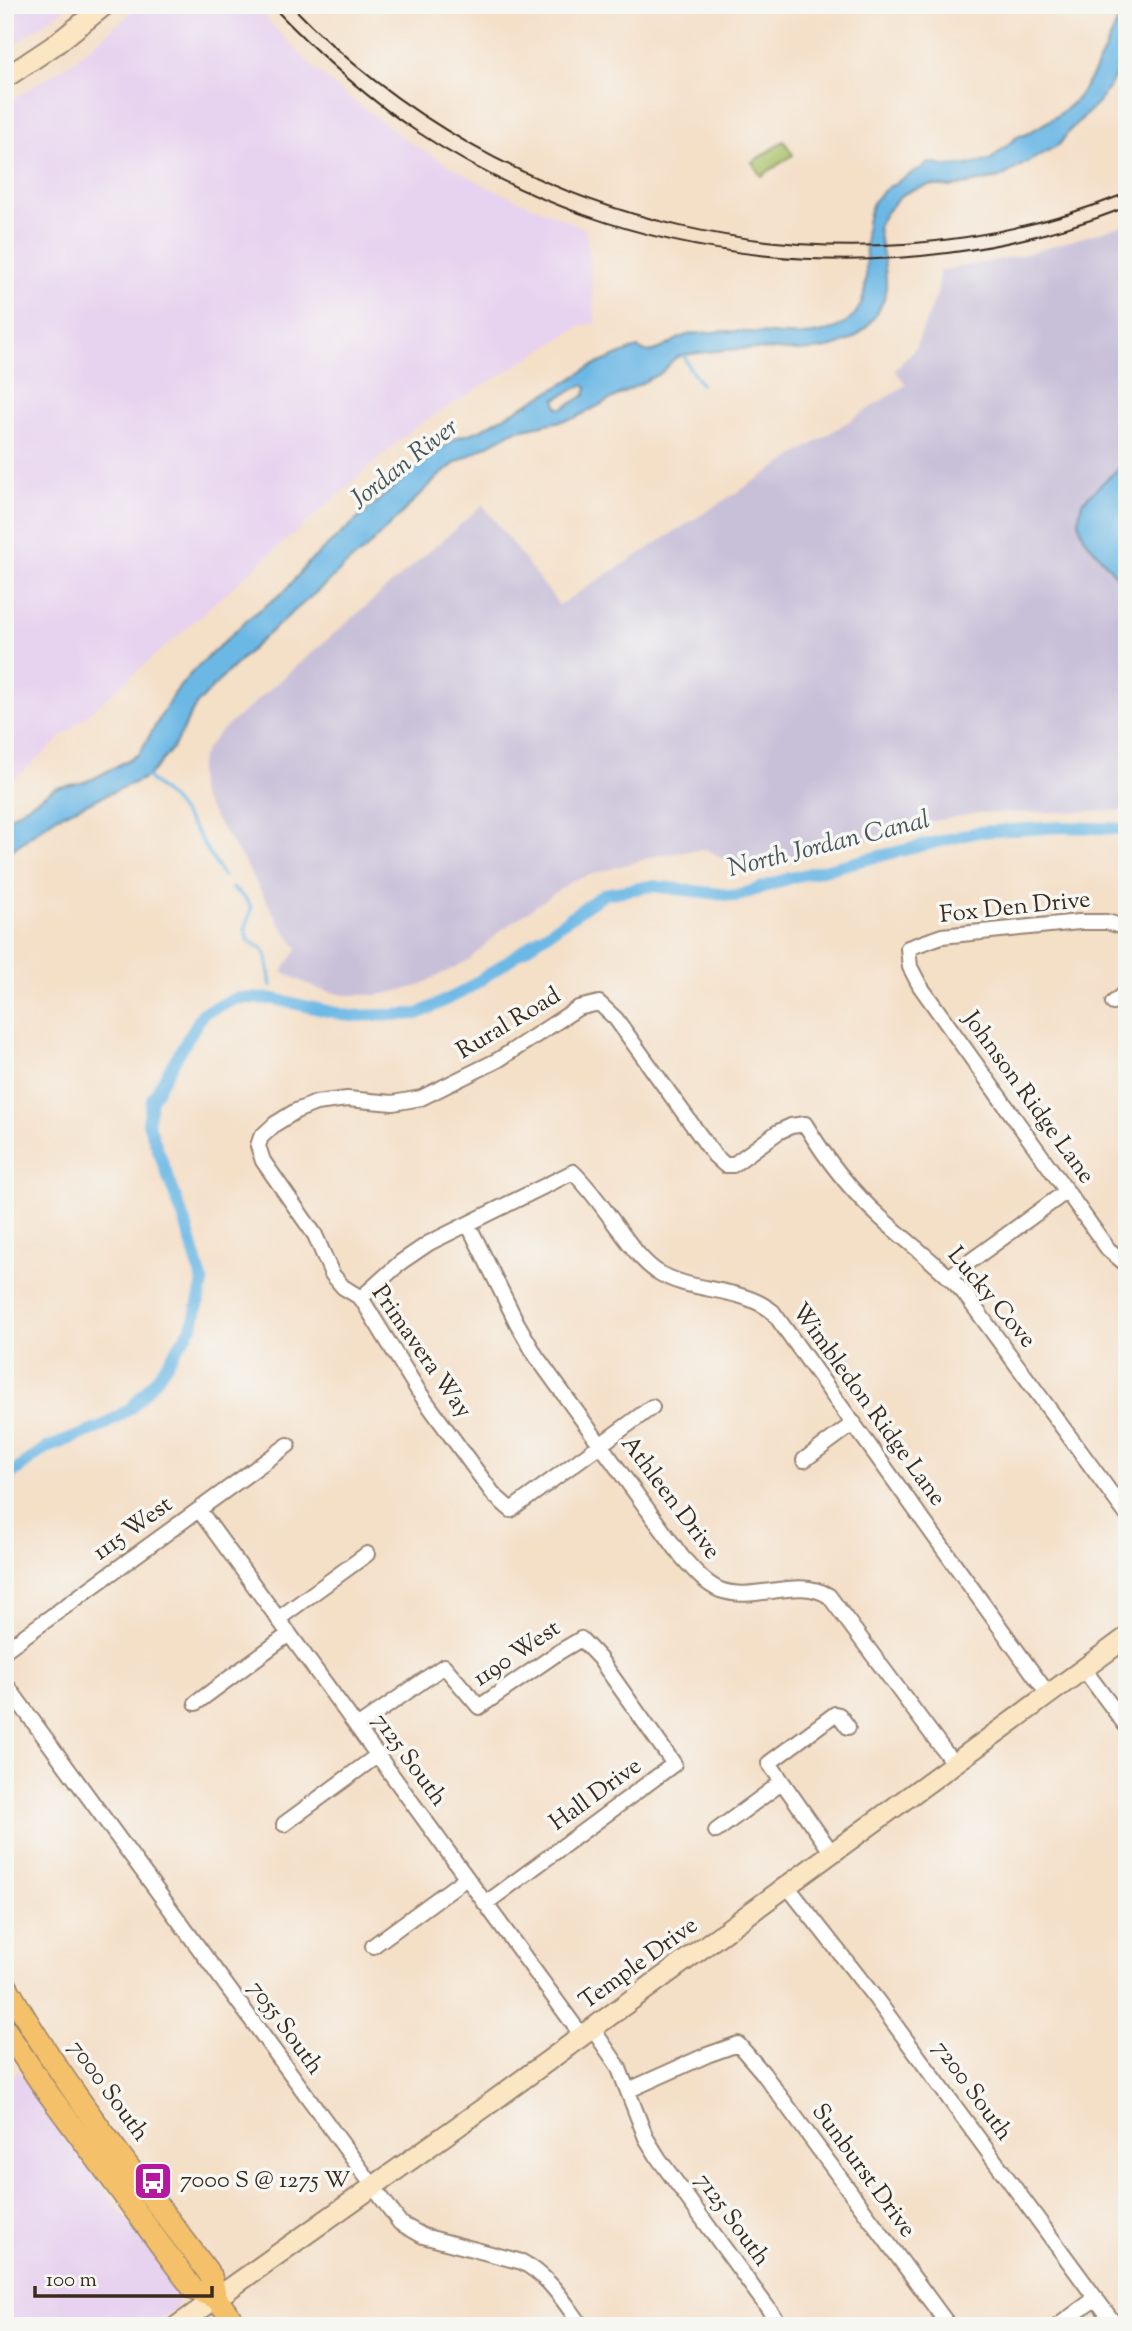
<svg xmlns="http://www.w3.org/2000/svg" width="1132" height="2331" viewBox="0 0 1132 2331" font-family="'Sorts Mill Goudy',serif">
	<rect width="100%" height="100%" fill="#f6f6f2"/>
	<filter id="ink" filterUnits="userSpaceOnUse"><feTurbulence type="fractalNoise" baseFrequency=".0143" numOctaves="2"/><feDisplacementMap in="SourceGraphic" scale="14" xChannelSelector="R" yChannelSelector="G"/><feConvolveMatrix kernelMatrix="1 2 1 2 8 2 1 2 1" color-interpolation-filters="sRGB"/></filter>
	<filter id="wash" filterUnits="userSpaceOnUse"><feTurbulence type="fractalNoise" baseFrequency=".00686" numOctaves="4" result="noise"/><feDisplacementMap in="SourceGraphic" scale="28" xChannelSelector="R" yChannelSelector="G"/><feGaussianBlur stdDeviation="1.57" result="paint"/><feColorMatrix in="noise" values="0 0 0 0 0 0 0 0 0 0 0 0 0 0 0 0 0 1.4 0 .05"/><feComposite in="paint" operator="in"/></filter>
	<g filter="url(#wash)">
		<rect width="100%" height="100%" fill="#f4dfc7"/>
		<path fill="#e7d2ef" d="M 5,5 L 70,5 L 5,51 Z
			M 140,5 L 253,5 L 316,70 L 344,94 L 412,144 L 488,187 L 586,229 L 596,323 L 579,327 L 415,427 L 5,787 L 5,104 L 71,63 Z
			M 18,2071 L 178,2289 L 180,2295 L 178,2306 L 152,2326 L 5,2326 L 5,2080 Z"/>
		<path fill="#c8bfd8" d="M 1127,224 L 1127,811 L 978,813 L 934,821 L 816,852 L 750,875 L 706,849 L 659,855 L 573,880 L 500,931 L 469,960 L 416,987 L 379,995 L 344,995 L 318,989 L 282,972 L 298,948 L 279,923 L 245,863 L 203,800 L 199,791 L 198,772 L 201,760 L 206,749 L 219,733 L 483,505 L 559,605 L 906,385 L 895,370 L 913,351 L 919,339 L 938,292 L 939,271 L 1023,255 Z"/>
		<path fill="#a5be64" stroke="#707441" stroke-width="2" d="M 784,141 L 793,155 L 761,176 L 752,162 Z"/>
		<path fill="#6cb8e5" stroke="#547182" stroke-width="2" fill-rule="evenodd" d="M 1125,5 L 1127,5 L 1127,59 L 1098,103 L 1069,131 L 1060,144 L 999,178 L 951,187 L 930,185 L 910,191 L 902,195 L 887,211 L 878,225 C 880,249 889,271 885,295 C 883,304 878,311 873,319 C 842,363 788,348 743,349 C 723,349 703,353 683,355 L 675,358 L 661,373 L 575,418 L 514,431 L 457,462 L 439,476 L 364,551 C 347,562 335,576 320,589 C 277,625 236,661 198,703 C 190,712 186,725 180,736 C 171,752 160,764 147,777 L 56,817 L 5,855 L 5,820 L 55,788 L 81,783 L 95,778 L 139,754 L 173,695 L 192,672 L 249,618 L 285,591 L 308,563 L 422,462 L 456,438 L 478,431 L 567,382 L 590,367 L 631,350 L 638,348 C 653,360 672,339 687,335 C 695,333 705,333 713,332 C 748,328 785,340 819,333 C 894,318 851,248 873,203 C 882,186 914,174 929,163 L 945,166 L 967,165 L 990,160 L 1018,136 L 1025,135 C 1043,124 1064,114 1078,97 C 1095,75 1113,32 1125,5 ZM 582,385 L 587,387 L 585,395 L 563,408 L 558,408 L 555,399 Z
			M 1127,465 L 1127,588 L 1085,539 L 1078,522 L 1082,502 L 1119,468 Z"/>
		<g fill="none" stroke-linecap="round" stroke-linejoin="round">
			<path stroke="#6cb8e5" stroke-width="3.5" d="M 683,353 L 689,367 L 701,384
				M 143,773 L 174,802 L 195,830 L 223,876
				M 232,888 L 245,898 L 251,907 C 251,915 246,922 246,929 C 245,948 261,942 265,953 C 269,963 269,976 271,986"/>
			<path stroke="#6cb8e5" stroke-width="12" d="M 5,1479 L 44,1449 L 101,1427 L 131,1408 L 158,1377 L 193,1325 L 203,1283 L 187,1228 L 148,1123 L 152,1099 L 203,1013 L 237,998 L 274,999 L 350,1016 L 418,1014 L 466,990 L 604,894 L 652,886 L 737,896 L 790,878 L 978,832 L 1063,827 L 1127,829"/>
		</g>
	</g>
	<g filter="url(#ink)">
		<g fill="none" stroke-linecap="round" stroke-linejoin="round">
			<g stroke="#988472" stroke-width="18">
				<path id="street" d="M 1127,928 L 1107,922 L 1079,922 L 942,936 L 908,948 L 910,967 L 920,986 L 1108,1249 L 1127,1265
					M 1113,1003 L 1127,991
					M 468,1224 L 517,1323 L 536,1356 L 682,1557 C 693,1569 704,1583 720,1590 C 755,1603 797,1576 829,1596 L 954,1764
					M 950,1276 L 1067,1191
					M 361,1298 L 401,1262 L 429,1243 L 573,1172 C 590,1189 603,1207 617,1227 C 629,1242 640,1260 656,1271 C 692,1294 740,1285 773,1312 L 1048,1694
					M 652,1407 L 511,1510 L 494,1495 L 419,1392 L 361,1298 L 343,1287 L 332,1274 L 315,1235 L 263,1161 L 258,1146 L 261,1137 L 275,1124 L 296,1111 L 316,1103 L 347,1099 L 393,1103 L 421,1098 L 498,1060 L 578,1008 L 599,1003 L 616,1019 L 714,1155 L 725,1165 L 733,1165 L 778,1132 L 791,1126 L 805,1124 C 826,1159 850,1190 880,1217 C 908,1243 939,1264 964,1293 L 1127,1515
					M 804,1460 L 854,1423
					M 199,1510 L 582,2036
					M 278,1619 L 367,1554
					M 5,1650 L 288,1445
					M 1083,1668 L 1127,1727
					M 5,1683 L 400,2223 L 423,2236 L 522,2262 C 549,2276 564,2302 582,2326
					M 196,1703 L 289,1634
					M 357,1727 L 444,1666 L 479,1707 L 559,1652 L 581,1639 L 599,1658 L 674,1764 L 485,1904
					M 284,1824 L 378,1755
					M 716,1831 L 781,1783
					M 832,1853 L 769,1763 L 835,1714 L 839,1715 L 848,1727
					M 787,1886 L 876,1999 L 1116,2326
					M 373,1946 L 466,1878
					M 592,2028 L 618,2066 L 646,2138 L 659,2159 L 781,2326
					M 629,2090 L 707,2055 L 738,2044 L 763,2073 L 949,2326
					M 5,2323 L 8,2326
					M 1058,2326 L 1096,2298"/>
			</g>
			<g stroke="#988472" stroke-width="23">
				<path id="secondary" d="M 5,78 L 56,44 L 105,5
					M 177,2326 L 485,2107 L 1127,1637"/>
			</g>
			<g stroke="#988472" stroke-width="24">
				<path id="primary" d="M 5,1983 C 63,2087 141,2181 211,2276 L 216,2298 L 237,2326
					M 5,2029 L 45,2089 L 191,2286 L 193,2289 L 216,2298"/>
			</g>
			<use href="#street" stroke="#fff" stroke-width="14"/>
			<use href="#secondary" stroke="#fbe6c3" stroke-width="19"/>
			<use href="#primary" stroke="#f4c16a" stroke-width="21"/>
			<path stroke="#3b2a1e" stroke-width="2" d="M 271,5 C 316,52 364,97 419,133 C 627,270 894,298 1127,207
				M 291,5 C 505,228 837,309 1127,193"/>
		</g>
	</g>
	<defs>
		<g id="bus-square" transform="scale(2.0125)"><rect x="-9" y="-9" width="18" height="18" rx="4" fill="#b5179e" stroke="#f6f6f2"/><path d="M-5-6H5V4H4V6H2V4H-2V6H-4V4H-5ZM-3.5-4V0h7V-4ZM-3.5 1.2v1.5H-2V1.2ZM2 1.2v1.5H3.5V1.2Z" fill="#fff"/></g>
	</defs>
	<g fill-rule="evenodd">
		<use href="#bus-square" x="153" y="2181"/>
	</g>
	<g text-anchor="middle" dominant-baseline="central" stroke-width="7" stroke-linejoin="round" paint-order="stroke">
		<g font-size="24" fill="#3b2a1e" stroke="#f6f6f2">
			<text transform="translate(1015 908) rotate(-6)">Fox Den Drive</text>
			<text transform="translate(509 1024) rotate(-31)">Rural Road</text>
			<text transform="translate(1028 1098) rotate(54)">Johnson Ridge Lane</text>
			<text transform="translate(991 1298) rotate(50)">Lucky Cove</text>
			<text transform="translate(421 1352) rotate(55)">Primavera Way</text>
			<text transform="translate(868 1405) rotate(54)">Wimbledon Ridge Lane</text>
			<text transform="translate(670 1498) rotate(53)">Athleen Drive</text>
			<text transform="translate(133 1529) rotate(-36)">1115 West</text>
			<text transform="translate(517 1654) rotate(-34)">1190 West</text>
			<text transform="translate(409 1760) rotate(54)">7125 South</text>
			<text transform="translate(596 1795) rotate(-36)">Hall Drive</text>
			<text transform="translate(639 1964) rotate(-36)">Temple Drive</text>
			<text transform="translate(285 2028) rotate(54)">7055 South</text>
			<text transform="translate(108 2091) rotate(54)">7000 South</text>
			<text transform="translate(972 2091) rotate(54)">7200 South</text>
			<text transform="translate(863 2171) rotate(54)">Sunburst Drive</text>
			<text transform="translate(732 2220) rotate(54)">7125 South</text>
		</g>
		<g font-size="24" fill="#3b2a1e" stroke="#f6f6f2" text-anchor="start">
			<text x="180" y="2181">7000 S @ 1275 W</text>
		</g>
		<g font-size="26" font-style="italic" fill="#4a555a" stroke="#f6f6f2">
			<text transform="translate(405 464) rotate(-38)">Jordan River</text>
			<text transform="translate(829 845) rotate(-14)">North Jordan Canal</text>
		</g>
	</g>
	<rect width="1132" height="2331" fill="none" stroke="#f6f6f2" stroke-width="28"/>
	<path d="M35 2286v10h177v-10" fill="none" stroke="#3b2a1e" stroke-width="3.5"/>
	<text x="46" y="2286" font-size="21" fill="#3b2a1e" stroke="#f6f6f2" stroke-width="5" paint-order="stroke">100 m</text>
</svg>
